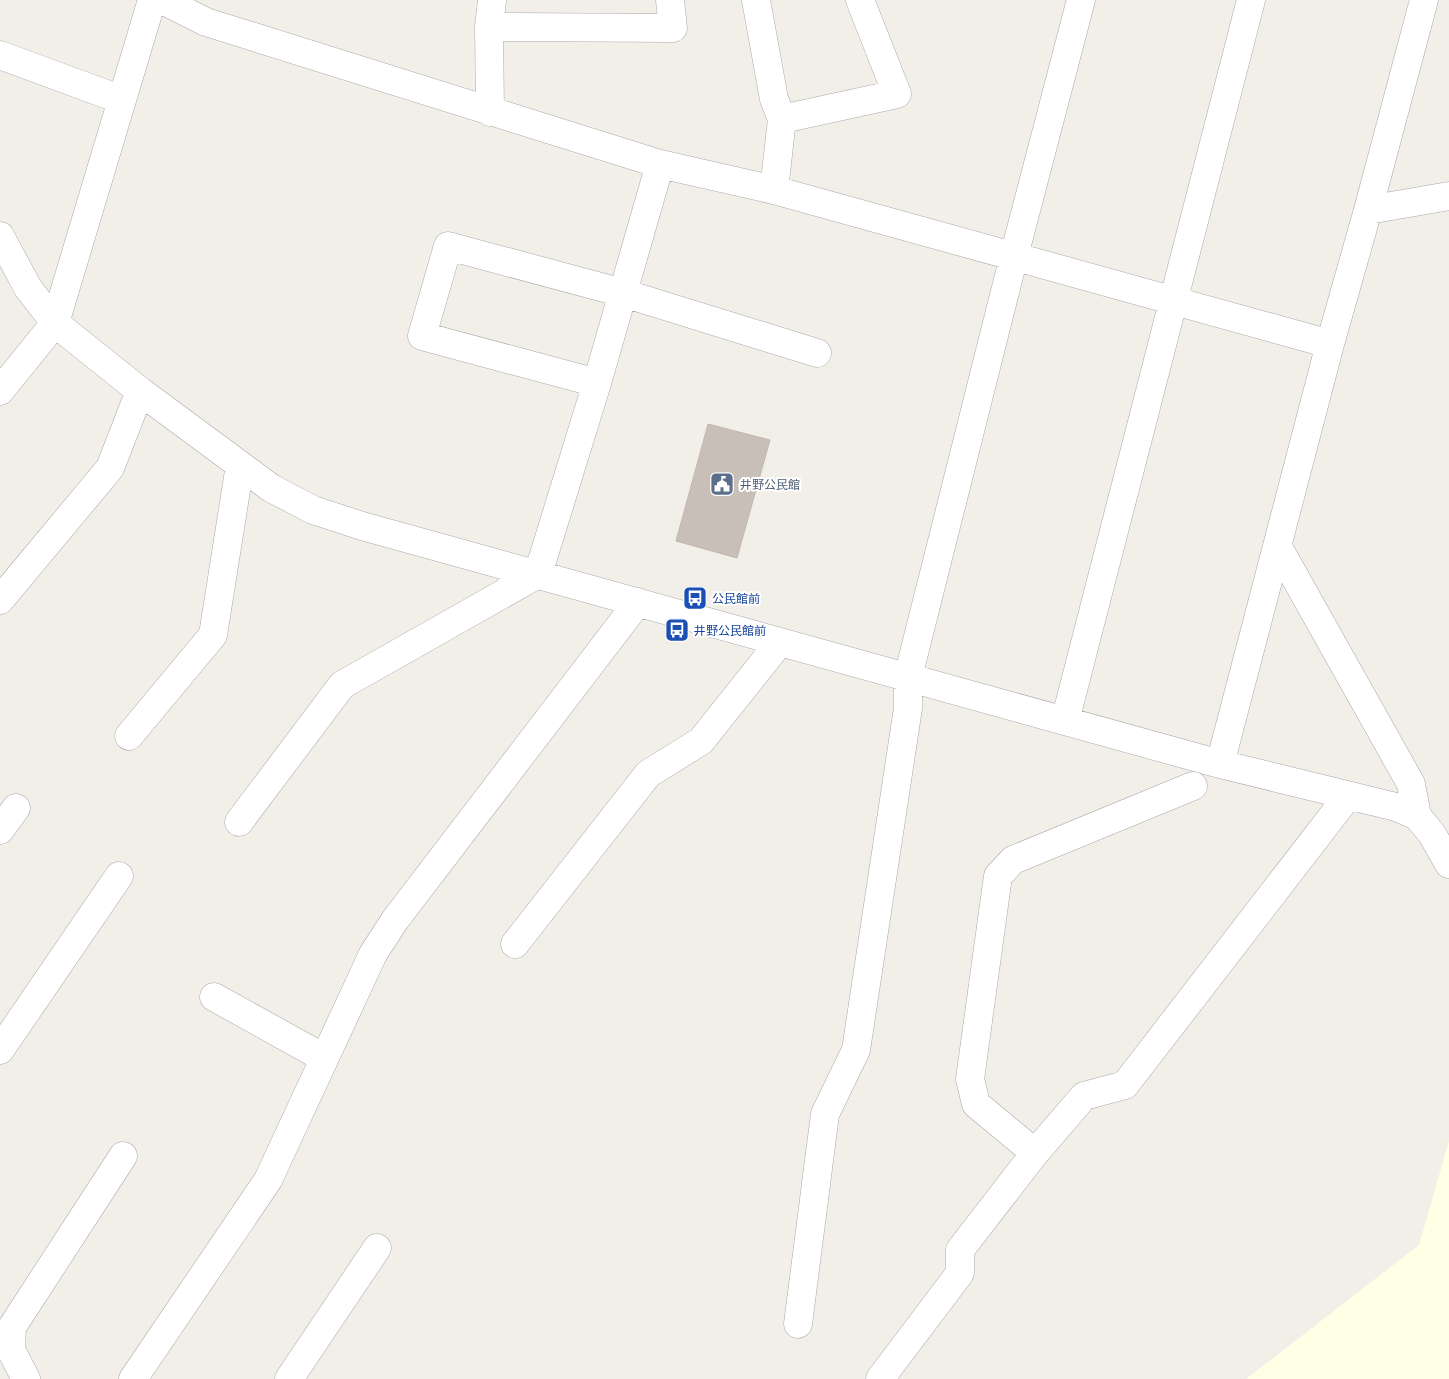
<svg xmlns="http://www.w3.org/2000/svg" width="1449" height="1379" viewBox="0 0 1449 1379" font-family="Commissioner,'Noto Sans JP',sans-serif">
	<rect width="100%" height="100%" fill="#f2efe9"/>
	<path fill="#ffffe5" d="M 1449,1141 L 1449,1379 L 1246,1379 L 1419,1245 Z"/>
	<path fill="#c7bfb8" stroke="#c4b6ab" d="M 708,424 L 770,440 L 737,558 L 676,541 Z"/>
	<g fill="none" stroke-linecap="round" stroke-linejoin="round">
		<g stroke="#a9a9a9" stroke-width="29">
			<path id="minor" d="M 162,0 L 206,22 L 660,164 L 774,190 L 1330,344
				M 756,0 L 774,99 L 782,119 L 774,190
				M 489,27 L 673,28 L 670,0
				M 0,55 L 122,100
				M 490,112 L 489,27 L 492,0
				M 782,119 L 897,94 L 860,0
				M 1368,210 L 1449,196
				M 0,236 L 28,288 L 55,323 L 140,391 L 271,488 L 313,510 L 362,526 L 1220,764 L 1396,807 L 1417,816 L 1432,834 L 1449,864
				M 597,383 L 422,336 L 448,246 L 623,293 L 817,353
				M 0,391 L 55,323 L 152,0
				M 1278,547 L 1411,784 L 1417,816
				M 0,600 L 110,468 L 140,391
				M 1065,721 L 1251,0
				M 129,736 L 213,635 L 240,465
				M 1220,764 L 1330,344 L 1368,210 L 1424,0
				M 239,822 L 342,685 L 538,574 L 597,383 L 660,164
				M 0,830 L 16,808
				M 515,944 L 648,774 L 701,741 L 780,642
				M 214,997 L 324,1058
				M 0,1050 L 119,876
				M 1035,1153 L 976,1104 L 970,1079 L 998,876 L 1013,860 L 1193,786
				M 798,1324 L 825,1114 L 856,1050 L 908,708 L 908,677 L 1014,256 L 1081,0
				M 26,1379 L 11,1350 L 12,1327 L 123,1156
				M 133,1379 L 268,1180 L 373,954 L 395,920 L 638,602
				M 289,1379 L 377,1248
				M 880,1379 L 960,1273 L 960,1250 L 1035,1153 L 1084,1096 L 1125,1085 L 1348,796"/>
		</g>
		<use href="#minor" stroke="#fff" stroke-width="28"/>
	</g>
	<defs>
		<g id="civic-square" transform="scale(1.25)"><rect x="-9" y="-9" width="18" height="18" rx="4" fill="#5c6f8a" stroke="#fff"/><path d="M-.6-6.5H3V-4.5H.6V-3L4-1V1h2V6H-6V1h2V-1L-.6-3ZM-1.2 2.5V6h2.4V2.5Z" fill="#fff"/></g>
		<g id="bus-square" transform="scale(1.25)"><rect x="-9" y="-9" width="18" height="18" rx="4" fill="#1a4fb4" stroke="#fff"/><path d="M-5-6H5V4H4V6H2V4H-2V6H-4V4H-5ZM-3.5-4V0h7V-4ZM-3.5 1.2v1.5H-2V1.2ZM2 1.2v1.5H3.5V1.2Z" fill="#fff"/></g>
	</defs>
	<g fill-rule="evenodd">
		<use href="#civic-square" x="722" y="484"/>
		<use href="#bus-square" x="695" y="598"/>
		<use href="#bus-square" x="677" y="630"/>
	</g>
	<g text-anchor="middle" dominant-baseline="central" stroke-width="4" stroke-linejoin="round" paint-order="stroke">
		<g font-size="12" fill="#4e5e75" stroke="#fff" text-anchor="start">
			<text x="740" y="484">井野公民館</text>
		</g>
		<g font-size="12" fill="#164399" stroke="#fff" text-anchor="start">
			<text x="712" y="598">公民館前</text>
			<text x="694" y="630">井野公民館前</text>
		</g>
	</g>
</svg>
